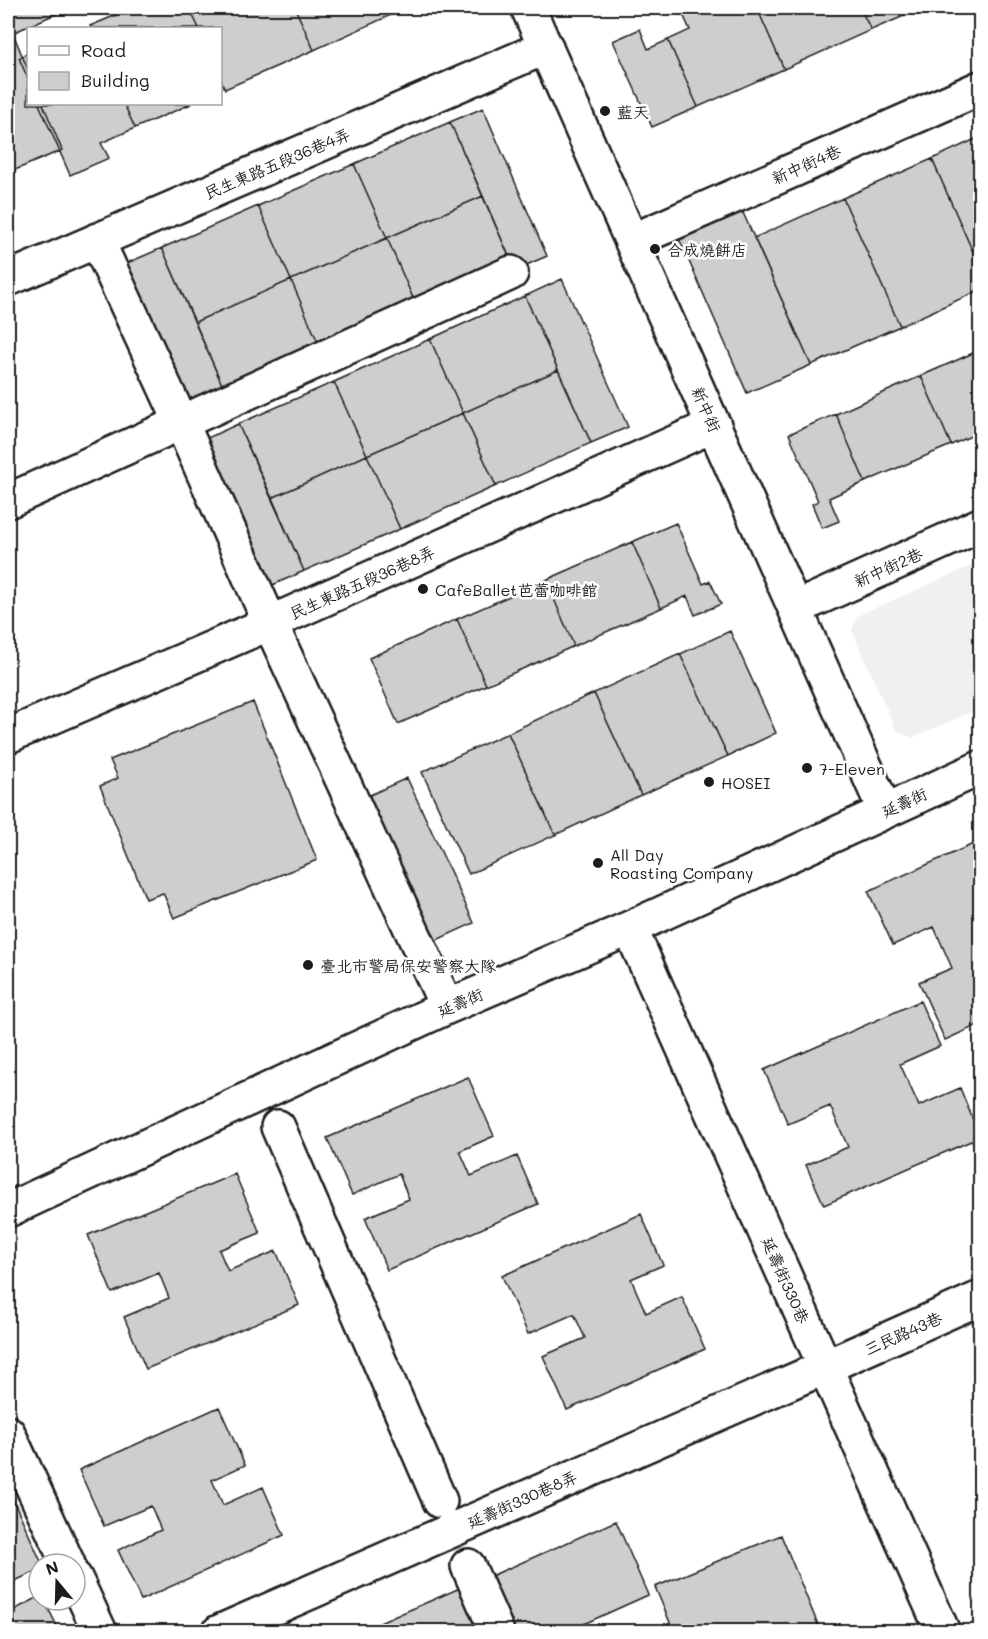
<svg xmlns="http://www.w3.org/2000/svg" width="988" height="1639" viewBox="0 0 988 1639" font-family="Mali,'LXGW WenKai TC',sans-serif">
	<rect width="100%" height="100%" fill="#fff"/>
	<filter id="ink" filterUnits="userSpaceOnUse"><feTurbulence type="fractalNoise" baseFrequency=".0167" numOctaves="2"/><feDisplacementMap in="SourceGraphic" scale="12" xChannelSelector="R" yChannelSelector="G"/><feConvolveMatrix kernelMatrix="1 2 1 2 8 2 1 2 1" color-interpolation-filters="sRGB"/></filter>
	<g filter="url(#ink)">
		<path fill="#f0f0f0" d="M 980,562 L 980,708 L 912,738 L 896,730 L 852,630 L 857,616 Z"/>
		<path fill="#cecece" stroke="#1c1c1c" stroke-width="1.5" d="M 8,8 L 69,8 L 8,35 Z
			M 133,8 L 189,8 L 199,28 L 91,28 L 90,26 Z
			M 189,8 L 295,8 L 314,50 L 225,89 L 220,78 L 220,28 L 199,28 Z
			M 295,8 L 401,8 L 402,10 L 314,50 Z
			M 686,8 L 757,8 L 784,69 L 698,107 L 668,40 L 690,30 L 681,10 Z
			M 757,8 L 860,8 L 871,30 L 784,69 Z
			M 860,8 L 923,8 L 871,30 Z
			M 8,21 L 28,70 L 28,104 L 43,104 L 62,150 L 8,173 Z
			M 640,29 L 648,49 L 668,40 L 698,107 L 652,127 L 613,41 Z
			M 28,53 L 28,79 L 19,58 Z
			M 39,104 L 124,104 L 135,128 L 101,143 L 109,158 L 70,175 Z
			M 124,104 L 191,104 L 135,128 Z
			M 483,108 L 547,256 L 515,270 L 450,122 Z
			M 450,122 L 483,196 L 387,238 L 354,164 Z
			M 980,137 L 980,268 L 932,159 Z
			M 932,159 L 980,268 L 980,290 L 900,326 L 843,198 Z
			M 354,164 L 387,238 L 291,280 L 258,206 Z
			M 483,196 L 515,270 L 419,312 L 387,238 Z
			M 843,198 L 900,326 L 811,365 L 754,238 Z
			M 258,206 L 291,280 L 195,322 L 162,248 Z
			M 740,206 L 811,365 L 747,393 L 677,234 Z
			M 387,238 L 419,312 L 323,354 L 291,280 Z
			M 162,248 L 227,396 L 190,412 L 125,264 Z
			M 562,279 L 628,427 L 591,443 L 525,296 Z
			M 291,280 L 323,354 L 227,396 L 195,322 Z
			M 525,296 L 558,370 L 463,413 L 430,339 Z
			M 430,339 L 463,413 L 367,455 L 334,382 Z
			M 980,350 L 980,432 L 951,445 L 921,376 Z
			M 558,370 L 591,443 L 496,486 L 463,413 Z
			M 921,376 L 951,445 L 865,482 L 836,414 Z
			M 334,382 L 367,455 L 272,498 L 238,424 Z
			M 463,413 L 496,486 L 400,529 L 367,455 Z
			M 836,414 L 865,482 L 829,498 L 839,521 L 822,528 L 812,504 L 818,501 L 789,434 Z
			M 238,424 L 304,571 L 257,592 L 192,445 Z
			M 367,455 L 400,529 L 304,571 L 272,498 Z
			M 676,523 L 703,584 L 710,581 L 721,604 L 695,615 L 687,596 L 661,608 L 632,542 Z
			M 632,542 L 661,608 L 574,646 L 546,580 Z
			M 546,580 L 574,646 L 486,685 L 457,619 Z
			M 457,619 L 486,685 L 398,724 L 369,658 Z
			M 730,631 L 776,733 L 728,756 L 680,654 Z
			M 680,654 L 728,756 L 641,795 L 594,693 Z
			M 594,693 L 641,795 L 555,835 L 508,733 Z
			M 253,702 L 317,860 L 174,918 L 163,893 L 146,899 L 100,786 L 118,778 L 110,760 Z
			M 508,733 L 555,835 L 469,874 L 422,772 Z
			M 407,778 L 474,923 L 428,944 L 361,799 Z
			M 980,841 L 980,1024 L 945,1040 L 919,982 L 952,968 L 934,927 L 893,945 L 868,891 Z
			M 920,1001 L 940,1046 L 900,1064 L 919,1106 L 960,1088 L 980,1137 L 824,1205 L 806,1165 L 848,1147 L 830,1106 L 788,1124 L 764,1070 Z
			M 468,1077 L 494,1136 L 460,1151 L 471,1176 L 517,1156 L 538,1204 L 387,1270 L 365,1218 L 409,1199 L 399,1174 L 352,1195 L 327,1138 Z
			M 235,1174 L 260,1233 L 219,1250 L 228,1271 L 276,1251 L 299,1305 L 146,1369 L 124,1317 L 169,1298 L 159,1273 L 112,1293 L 88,1235 Z
			M 641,1214 L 663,1265 L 631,1279 L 646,1313 L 682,1297 L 705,1349 L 567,1410 L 543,1356 L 585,1338 L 574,1314 L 528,1334 L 502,1276 Z
			M 219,1407 L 245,1465 L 212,1480 L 223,1505 L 263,1487 L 284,1535 L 141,1600 L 118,1550 L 161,1530 L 151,1506 L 104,1526 L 79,1470 Z
			M 13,1499 L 42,1564 L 39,1564 L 39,1570 L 8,1584 L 8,1502 Z
			M 616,1521 L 648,1595 L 566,1632 L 515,1632 L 491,1576 Z
			M 781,1535 L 821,1632 L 674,1632 L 655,1587 Z
			M 469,1584 L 490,1632 L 359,1632 Z
			M 39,1597 L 39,1600 L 44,1600 L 60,1632 L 8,1632 L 8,1613 Z"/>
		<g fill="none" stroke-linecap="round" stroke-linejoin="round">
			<g stroke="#1c1c1c" stroke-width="38">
				<path id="minor" d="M 528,8 L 885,811
					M 97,240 L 181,422 L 270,623 L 447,1007
					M 632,241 L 980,88
					M 8,279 L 546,47
					M 8,501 L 511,273
					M 796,608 L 980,525
					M 8,736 L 270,623 L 714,425
					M 630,928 L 943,1632
					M 278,1127 L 440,1501
					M 8,1210 L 447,1007 L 630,928 L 980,768
					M 8,1433 L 68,1564
					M 468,1566 L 497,1632
					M 75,1578 L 100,1632
					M 219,1632 L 825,1367 L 980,1298"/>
			</g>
			<use href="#minor" stroke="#fff" stroke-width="33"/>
		</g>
	</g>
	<g fill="#1c1c1c" stroke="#fff" stroke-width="2">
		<circle cx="605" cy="111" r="6"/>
		<circle cx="655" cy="249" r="6"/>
		<circle cx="423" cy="589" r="6"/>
		<circle cx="807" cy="768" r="6"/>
		<circle cx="709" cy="782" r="6"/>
		<circle cx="598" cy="863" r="6"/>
		<circle cx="308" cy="965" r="6"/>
	</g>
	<g text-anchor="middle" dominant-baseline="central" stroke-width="5" stroke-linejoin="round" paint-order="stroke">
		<g font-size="16" fill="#1c1c1c" stroke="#fff" text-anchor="start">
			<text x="617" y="111">藍天</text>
			<text x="667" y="249">合成燒餅店</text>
			<text x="435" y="589">CafeBallet芭蕾咖啡館</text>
			<text x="819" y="768">7-Eleven</text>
			<text x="721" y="782">HOSEI</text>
			<text x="610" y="854">All Day<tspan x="610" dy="18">Roasting Company</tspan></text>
			<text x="320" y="965">臺北市警局保安警察大隊</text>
		</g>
		<g font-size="16" fill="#1c1c1c" stroke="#fff">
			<text transform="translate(277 163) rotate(-23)">民生東路五段36巷4弄</text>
			<text transform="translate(806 164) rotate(-24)">新中街4巷</text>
			<text transform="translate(707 409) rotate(66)">新中街</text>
			<text transform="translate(888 567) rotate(-24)">新中街2巷</text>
			<text transform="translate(362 582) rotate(-24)">民生東路五段36巷8弄</text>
			<text transform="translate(904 802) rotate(-25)">延壽街</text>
			<text transform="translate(460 1002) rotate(-24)">延壽街</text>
			<text transform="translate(786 1280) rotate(66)">延壽街330巷</text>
			<text transform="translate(903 1333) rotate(-24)">三民路43巷</text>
			<text transform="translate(522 1499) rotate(-24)">延壽街330巷8弄</text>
		</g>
	</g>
	<rect width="988" height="1639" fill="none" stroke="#fff" stroke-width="30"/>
	<rect x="15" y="15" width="958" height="1609" fill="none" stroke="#1c1c1c" stroke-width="2" filter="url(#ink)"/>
	<rect x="27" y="27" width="195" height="78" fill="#ffffff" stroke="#a4a4a4" stroke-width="1.5"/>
	<rect x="39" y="46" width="30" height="9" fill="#ffffff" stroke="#a4a4a4" stroke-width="1.5"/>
	<text x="81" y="57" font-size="18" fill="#1c1c1c">Road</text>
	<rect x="39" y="72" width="30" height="18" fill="#cecece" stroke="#a4a4a4" stroke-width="1.5"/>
	<text x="81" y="87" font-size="18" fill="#1c1c1c">Building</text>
	<g transform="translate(57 1582) rotate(341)"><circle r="28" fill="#ffffff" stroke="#a4a4a4" stroke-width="1.5"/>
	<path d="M0-4.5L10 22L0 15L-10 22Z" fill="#1c1c1c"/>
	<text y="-9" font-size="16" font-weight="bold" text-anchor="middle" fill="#1c1c1c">N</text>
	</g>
</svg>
